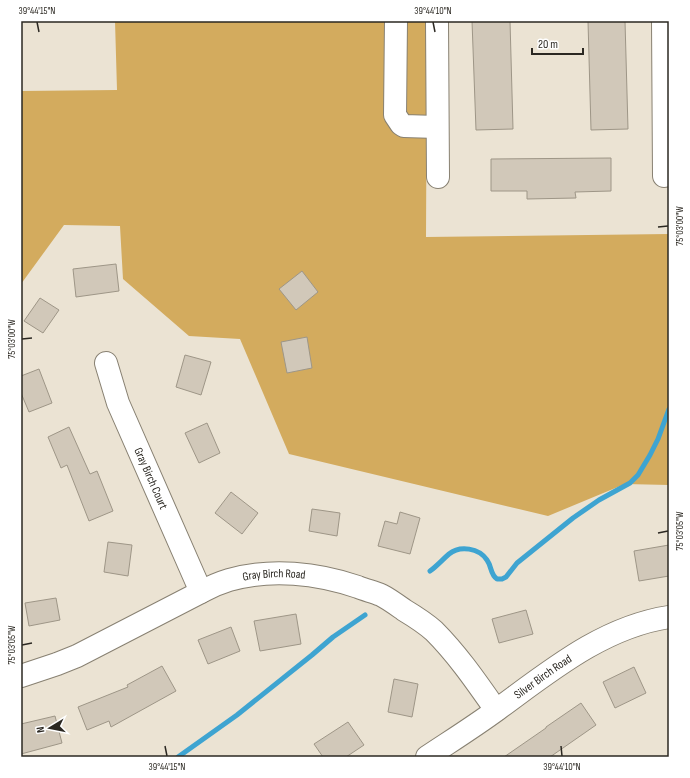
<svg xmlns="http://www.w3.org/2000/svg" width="690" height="778" viewBox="0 0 690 778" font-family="'Sofia Sans Condensed',sans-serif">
	<rect width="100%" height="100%" fill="#ebe3d3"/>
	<path fill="#d3ab5e" d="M 115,21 L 427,21 L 426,237 L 669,234 L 669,485 L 625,484 L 548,516 L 289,454 L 240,339 L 189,336 L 123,279 L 120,226 L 64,225 L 21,284 L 21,91 L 117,90 Z"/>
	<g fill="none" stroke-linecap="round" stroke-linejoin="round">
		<path stroke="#3ea4d1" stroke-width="5" d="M 430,571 C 437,566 442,560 449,554 C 460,545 479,548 487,560 C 492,567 490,574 497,579 L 502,579 L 506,577 L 517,563 L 573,518 L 599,500 L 630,483 L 638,475 L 650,455 L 658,439 L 669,409
			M 178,757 L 237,715 L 312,655 L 333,637 L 365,615"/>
	</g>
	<path fill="#d1c8b9" stroke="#9e9687" d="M 472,21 L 510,21 L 513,129 L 476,130 Z
		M 588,21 L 625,21 L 628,129 L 591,130 Z
		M 611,158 L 611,191 L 575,192 L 576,198 L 527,199 L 527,191 L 491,191 L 491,159 Z
		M 116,264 L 119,291 L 76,297 L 73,269 Z
		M 302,271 L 318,292 L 296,310 L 279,289 Z
		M 40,298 L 59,310 L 43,333 L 24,321 Z
		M 307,337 L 312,368 L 287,373 L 281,342 Z
		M 185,355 L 211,362 L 201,395 L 176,387 Z
		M 39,369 L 52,403 L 29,412 L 21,393 L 21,376 Z
		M 207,423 L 220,453 L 199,463 L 185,433 Z
		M 69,427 L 90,474 L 97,471 L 113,511 L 89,521 L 67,465 L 61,468 L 48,437 Z
		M 231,492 L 258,513 L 242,534 L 215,513 Z
		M 312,509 L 340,513 L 337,536 L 309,531 Z
		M 400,512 L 420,518 L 410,554 L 378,546 L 385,521 L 397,524 Z
		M 108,542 L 132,545 L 128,576 L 104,572 Z
		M 669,545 L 669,576 L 639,581 L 634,551 Z
		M 56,598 L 60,620 L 29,626 L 25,603 Z
		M 526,610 L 533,634 L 499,643 L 492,619 Z
		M 296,614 L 301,644 L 260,651 L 254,621 Z
		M 231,627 L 240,651 L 208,664 L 198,640 Z
		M 162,666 L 176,691 L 111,727 L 109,721 L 87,730 L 78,707 L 128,687 L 127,685 Z
		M 634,667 L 646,693 L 615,708 L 603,682 Z
		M 394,679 L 418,684 L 412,717 L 388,712 Z
		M 581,703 L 596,725 L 550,757 L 504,757 L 546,728 L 546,727 Z
		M 55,716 L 62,743 L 21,754 L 21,724 Z
		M 348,722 L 364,745 L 346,757 L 323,757 L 314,744 Z"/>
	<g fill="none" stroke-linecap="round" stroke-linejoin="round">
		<g stroke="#888172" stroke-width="24">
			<g id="minor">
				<path d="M 396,21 L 395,115 L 401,124 L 404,126 L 437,127"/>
				<path d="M 437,21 L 438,177"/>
				<path d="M 663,21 L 664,176"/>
				<path id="s1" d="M 106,363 L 118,403 L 201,592"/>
				<path id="s2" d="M 21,676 L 57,664 L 77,656 L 201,592 C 210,587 219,583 229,580 C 271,568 317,573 358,587 C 365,590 374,592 381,595 C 389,599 397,605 404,610 C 414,616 425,623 434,631 C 458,655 477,683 496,710"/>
				<path id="s3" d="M 427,757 C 451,741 475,726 498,709 C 550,671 603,627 669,617"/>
			</g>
		</g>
		<use href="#minor" stroke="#fff" stroke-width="22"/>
	</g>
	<path fill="none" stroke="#2b2822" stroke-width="1.5" d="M 37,22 L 39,32M 433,22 L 435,32M 658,227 L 668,226M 22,339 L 32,338M 658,533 L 668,531M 22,645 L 32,643M 165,746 L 167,756M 561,746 L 562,756"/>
	<g text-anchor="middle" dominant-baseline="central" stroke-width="3" stroke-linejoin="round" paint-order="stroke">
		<g font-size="12" fill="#2b2822" stroke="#fff">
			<text stroke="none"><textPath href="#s1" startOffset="124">Gray Birch Court</textPath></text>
			<text stroke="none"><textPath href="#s2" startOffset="275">Gray Birch Road</textPath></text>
			<text stroke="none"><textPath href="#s3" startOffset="141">Silver Birch Road</textPath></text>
		</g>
	</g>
	<rect width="690" height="778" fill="none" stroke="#ffffff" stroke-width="44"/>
	<g transform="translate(50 728) rotate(260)" stroke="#ffffff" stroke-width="3" paint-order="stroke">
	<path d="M0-3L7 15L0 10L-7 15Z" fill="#2b2822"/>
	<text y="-6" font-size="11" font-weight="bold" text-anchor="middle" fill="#2b2822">N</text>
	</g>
	<path d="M532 48v6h51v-6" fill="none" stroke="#2b2822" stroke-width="2"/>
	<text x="538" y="48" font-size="12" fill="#2b2822" stroke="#ffffff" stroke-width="3" paint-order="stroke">20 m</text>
	<rect x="22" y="22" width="646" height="734" fill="none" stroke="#2b2822" stroke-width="1.5"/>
	<g font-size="10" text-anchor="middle" fill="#2b2822">
		<text x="37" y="14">39°44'15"N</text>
		<text x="433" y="14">39°44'10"N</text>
		<text transform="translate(679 226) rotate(-90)" y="4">75°03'00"W</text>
		<text transform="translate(11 339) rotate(-90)" y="4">75°03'00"W</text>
		<text transform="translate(679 531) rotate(-90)" y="4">75°03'05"W</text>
		<text transform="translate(11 645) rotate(-90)" y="4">75°03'05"W</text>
		<text x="167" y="770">39°44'15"N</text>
		<text x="562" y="770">39°44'10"N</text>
	</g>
</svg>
